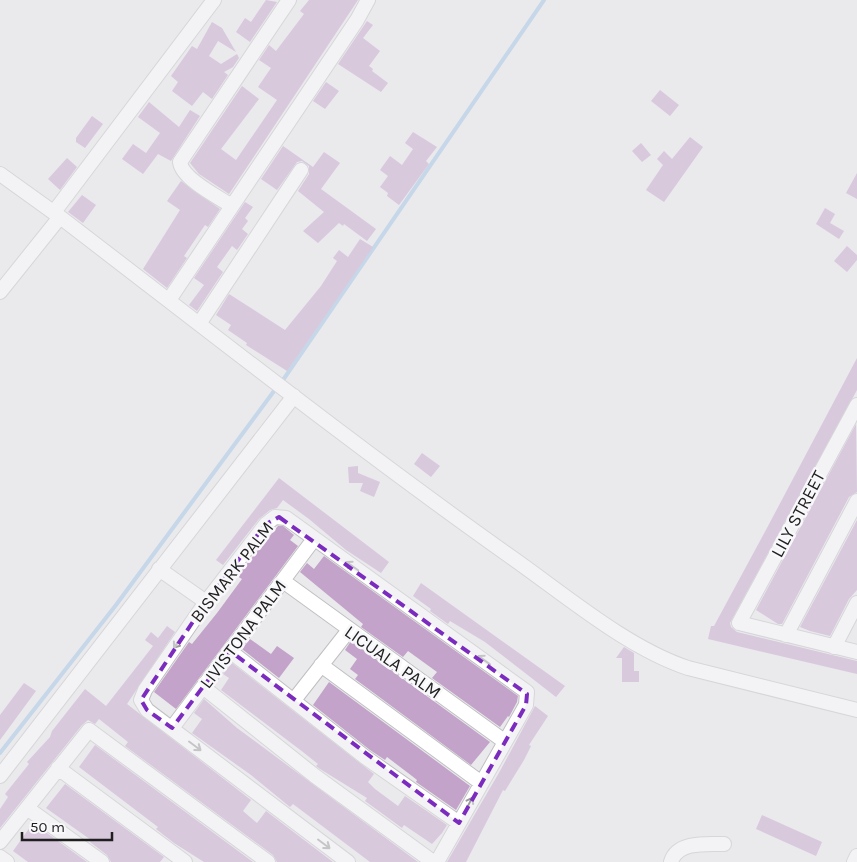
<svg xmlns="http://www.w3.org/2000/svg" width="857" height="862" viewBox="0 0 857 862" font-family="Karla,sans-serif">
	<rect width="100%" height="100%" fill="#eaeaed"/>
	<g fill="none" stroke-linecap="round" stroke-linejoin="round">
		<path stroke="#99c0e3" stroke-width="4" d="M 283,380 L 544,0
			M 0,753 L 116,605 L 274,391"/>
	</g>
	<path fill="#c3a3c9" d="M 266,0 L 277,2 L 250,42 L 236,32 L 245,18 L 251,22 Z
		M 309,0 L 358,0 L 229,194 L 199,174 L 190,163 L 242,86 L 259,99 L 221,149 L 236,160 L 277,100 L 258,87 L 271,68 L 259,60 L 269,45 L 276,51 L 304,14 L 300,11 Z
		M 367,21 L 373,25 L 363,38 L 380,51 L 369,66 L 373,69 L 372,71 L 388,83 L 381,92 L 338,64 Z
		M 212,22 L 222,28 L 236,52 L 218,41 L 209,56 L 221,64 L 237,54 L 239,58 L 233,67 L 224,72 L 228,75 L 212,99 L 203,92 L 192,106 L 172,91 L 178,82 L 171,76 L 192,46 L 197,49 Z
		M 326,82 L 339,91 L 325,109 L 313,101 Z
		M 660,90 L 679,105 L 670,116 L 651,101 Z
		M 149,102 L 179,127 L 190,110 L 200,116 L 171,161 L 158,154 L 143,174 L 122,159 L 133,144 L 146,153 L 160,133 L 138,117 Z
		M 92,116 L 103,124 L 85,148 L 76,142 L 76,138 Z
		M 413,132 L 437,147 L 426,161 L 429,164 L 399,205 L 387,196 L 388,193 L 380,187 L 388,176 L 380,170 L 390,156 L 402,165 L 413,149 L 405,143 Z
		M 690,137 L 703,147 L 664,202 L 646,190 L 663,165 L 657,159 L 664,151 L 672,159 Z
		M 641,143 L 651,155 L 642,162 L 632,151 Z
		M 283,146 L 313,167 L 324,152 L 340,163 L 321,189 L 376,229 L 367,241 L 344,224 L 343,226 L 339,223 L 318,243 L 303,231 L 324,212 L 298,191 L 309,174 L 309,166 L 302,161 L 297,162 L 277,190 L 261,179 Z
		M 67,158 L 77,167 L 60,190 L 48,179 Z
		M 857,173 L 857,199 L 846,193 Z
		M 181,181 L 220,209 L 208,227 L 205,225 L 184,256 L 187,258 L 167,288 L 143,269 L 180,210 L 167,201 Z
		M 82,195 L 96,205 L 83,223 L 68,212 Z
		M 245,202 L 253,207 L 245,218 L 248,221 L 242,229 L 248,234 L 237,250 L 232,246 L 217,267 L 223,272 L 197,311 L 189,305 L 204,285 L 194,278 Z
		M 825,208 L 835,214 L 830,223 L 844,231 L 839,239 L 816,224 Z
		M 360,239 L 373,247 L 287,371 L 246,345 L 247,343 L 228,330 L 231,325 L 216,315 L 229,294 L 285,330 L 321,286 L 337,261 L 333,258 L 339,250 L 348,257 Z
		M 847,246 L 857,255 L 857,260 L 847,272 L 834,261 Z
		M 857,358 L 857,390 L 730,623 L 731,627 L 737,632 L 857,661 L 857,674 L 708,639 L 711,626 L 714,626 L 767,528 Z
		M 856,424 L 857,492 L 849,497 L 782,624 L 778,624 L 756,610 Z
		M 422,453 L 440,466 L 431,477 L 414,464 Z
		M 358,466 L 358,473 L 380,482 L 374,497 L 360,491 L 363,483 L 349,483 L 348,467 Z
		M 279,478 L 389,562 L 381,573 L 346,550 L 309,519 L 283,500 L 277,508 L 270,510 L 259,519 L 223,565 L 216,560 Z
		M 857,520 L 857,590 L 849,599 L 830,636 L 810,631 L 800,627 Z
		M 278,526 L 283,526 L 294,535 L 290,540 L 298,546 L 176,709 L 154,692 L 189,642 L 192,644 L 217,613 L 242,579 L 237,576 Z
		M 324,556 L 518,696 L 517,702 L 509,717 L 508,716 L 500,727 L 432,678 L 437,672 L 408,651 L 403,657 L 361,627 L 363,624 L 300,572 L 307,563 L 314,569 Z
		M 421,583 L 565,686 L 556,697 L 485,642 L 450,621 L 448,624 L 430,611 L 431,609 L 413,596 Z
		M 167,626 L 175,632 L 127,704 L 251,800 L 243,811 L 257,823 L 266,811 L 333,862 L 277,862 L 273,855 L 125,746 L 128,742 L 99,719 L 95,724 L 88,720 L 82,725 L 0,828 L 0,809 L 8,797 L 5,794 L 29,764 L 27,762 L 50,737 L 52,731 L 85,689 L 106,706 L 153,646 L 145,640 L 151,632 L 158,638 Z
		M 250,639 L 271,654 L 277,646 L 294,658 L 279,678 L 242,649 Z
		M 351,641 L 490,742 L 471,765 L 355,679 L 358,675 L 350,669 L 357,659 L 345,650 Z
		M 624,647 L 634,653 L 634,671 L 639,671 L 639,682 L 622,682 L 622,658 L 616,658 Z
		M 232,663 L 374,774 L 368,782 L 375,789 L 398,806 L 405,796 L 447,825 L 442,833 L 432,844 L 404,825 L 402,828 L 365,801 L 367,798 L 320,769 L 316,766 L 318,764 L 303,752 L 221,690 L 229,678 L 223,674 Z
		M 329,682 L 470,786 L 456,810 L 416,782 L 417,780 L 412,776 L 387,757 L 385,760 L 370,750 L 313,705 Z
		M 24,683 L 36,691 L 0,740 L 0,715 Z
		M 204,699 L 237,728 L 418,862 L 370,862 L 293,804 L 290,807 L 251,775 L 192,733 L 202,719 L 194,713 Z
		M 535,706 L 548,716 L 529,745 L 531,746 L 524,760 L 505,791 L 503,790 L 466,862 L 447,862 L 500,771 Z
		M 95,745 L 253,862 L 204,862 L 174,843 L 156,829 L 158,827 L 79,767 Z
		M 65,784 L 164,857 L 160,862 L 111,862 L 107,855 L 90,842 L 91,840 L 46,808 Z
		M 762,815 L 822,842 L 816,856 L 756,829 Z
		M 33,823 L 87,862 L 28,862 L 13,851 Z"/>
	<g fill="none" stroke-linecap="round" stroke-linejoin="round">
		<g stroke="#c0c0c3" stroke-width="16">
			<path id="minor" d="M 0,174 L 60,217 C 209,331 357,448 511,557 C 564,594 627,648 688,668 L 857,710
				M 232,206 C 218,197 182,179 180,162 L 289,0
				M 54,212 L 214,0
				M 0,292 L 60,217
				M 169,300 L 357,20 L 368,0
				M 199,324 L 301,170
				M 857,405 L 739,623 L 857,652
				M 159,569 L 206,602
				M 283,581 L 504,741
				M 786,635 L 857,501
				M 834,647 L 857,603
				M 230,651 L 365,757 L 459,823
				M 321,665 L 480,782
				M 203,687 L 315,776 L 433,862
				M 294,700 L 349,630
				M 172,728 L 314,539
				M 58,768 L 185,862
				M 0,776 L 294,396
				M 27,808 L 102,862
				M 0,842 L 89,730 L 268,862
				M 0,857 L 7,862
				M 348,862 L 147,710 L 141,700 L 145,690 L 206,602 L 266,524 L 275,517 L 286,518 L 527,692 L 526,705 L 437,862
				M 671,862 C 677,841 707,844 724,844
				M 854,862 L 857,856"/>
		</g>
		<use href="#minor" stroke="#fff" stroke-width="14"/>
	</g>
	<defs><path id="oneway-shaft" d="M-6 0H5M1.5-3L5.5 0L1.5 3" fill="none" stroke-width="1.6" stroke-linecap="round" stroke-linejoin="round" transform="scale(1.25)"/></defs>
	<g stroke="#9a9a9b">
		<use href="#oneway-shaft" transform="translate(352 566) rotate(-145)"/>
		<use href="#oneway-shaft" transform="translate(178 642) rotate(125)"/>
		<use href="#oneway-shaft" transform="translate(484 660) rotate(-144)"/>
		<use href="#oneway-shaft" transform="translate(195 746) rotate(37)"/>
		<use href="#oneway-shaft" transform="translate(469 804) rotate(-63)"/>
		<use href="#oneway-shaft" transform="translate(324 844) rotate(37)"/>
	</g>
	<path d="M0 0H857V862H0ZM 279,517 L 527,694 L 526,705 L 459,823 L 230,651 L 172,728 L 147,710 L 141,700 L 206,602 L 266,524 Z" fill="#eaeaed" fill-opacity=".55" fill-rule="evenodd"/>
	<path fill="none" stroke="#7b2cbf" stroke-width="4" stroke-dasharray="10 6" stroke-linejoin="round" d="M 279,517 L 527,694 L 526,705 L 459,823 L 230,651 L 172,728 L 147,710 L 141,700 L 206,602 L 266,524 Z"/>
	<g text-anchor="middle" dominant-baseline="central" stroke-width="5" stroke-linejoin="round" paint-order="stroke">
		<g font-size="18" fill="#1f1f20" stroke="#f8f8fb">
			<text transform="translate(798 514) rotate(-62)">LILY STREET</text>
			<text transform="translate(232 572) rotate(-52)">BISMARK PALM</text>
			<text transform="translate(243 634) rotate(-53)">LIVISTONA PALM</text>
			<text transform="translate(393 662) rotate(35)">LICUALA PALM</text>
		</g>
	</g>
	<path d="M22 832v8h90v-8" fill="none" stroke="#1f1f20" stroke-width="2.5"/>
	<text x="30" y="832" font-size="15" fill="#1f1f20" stroke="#f8f8fb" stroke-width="4" paint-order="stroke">50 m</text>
</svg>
